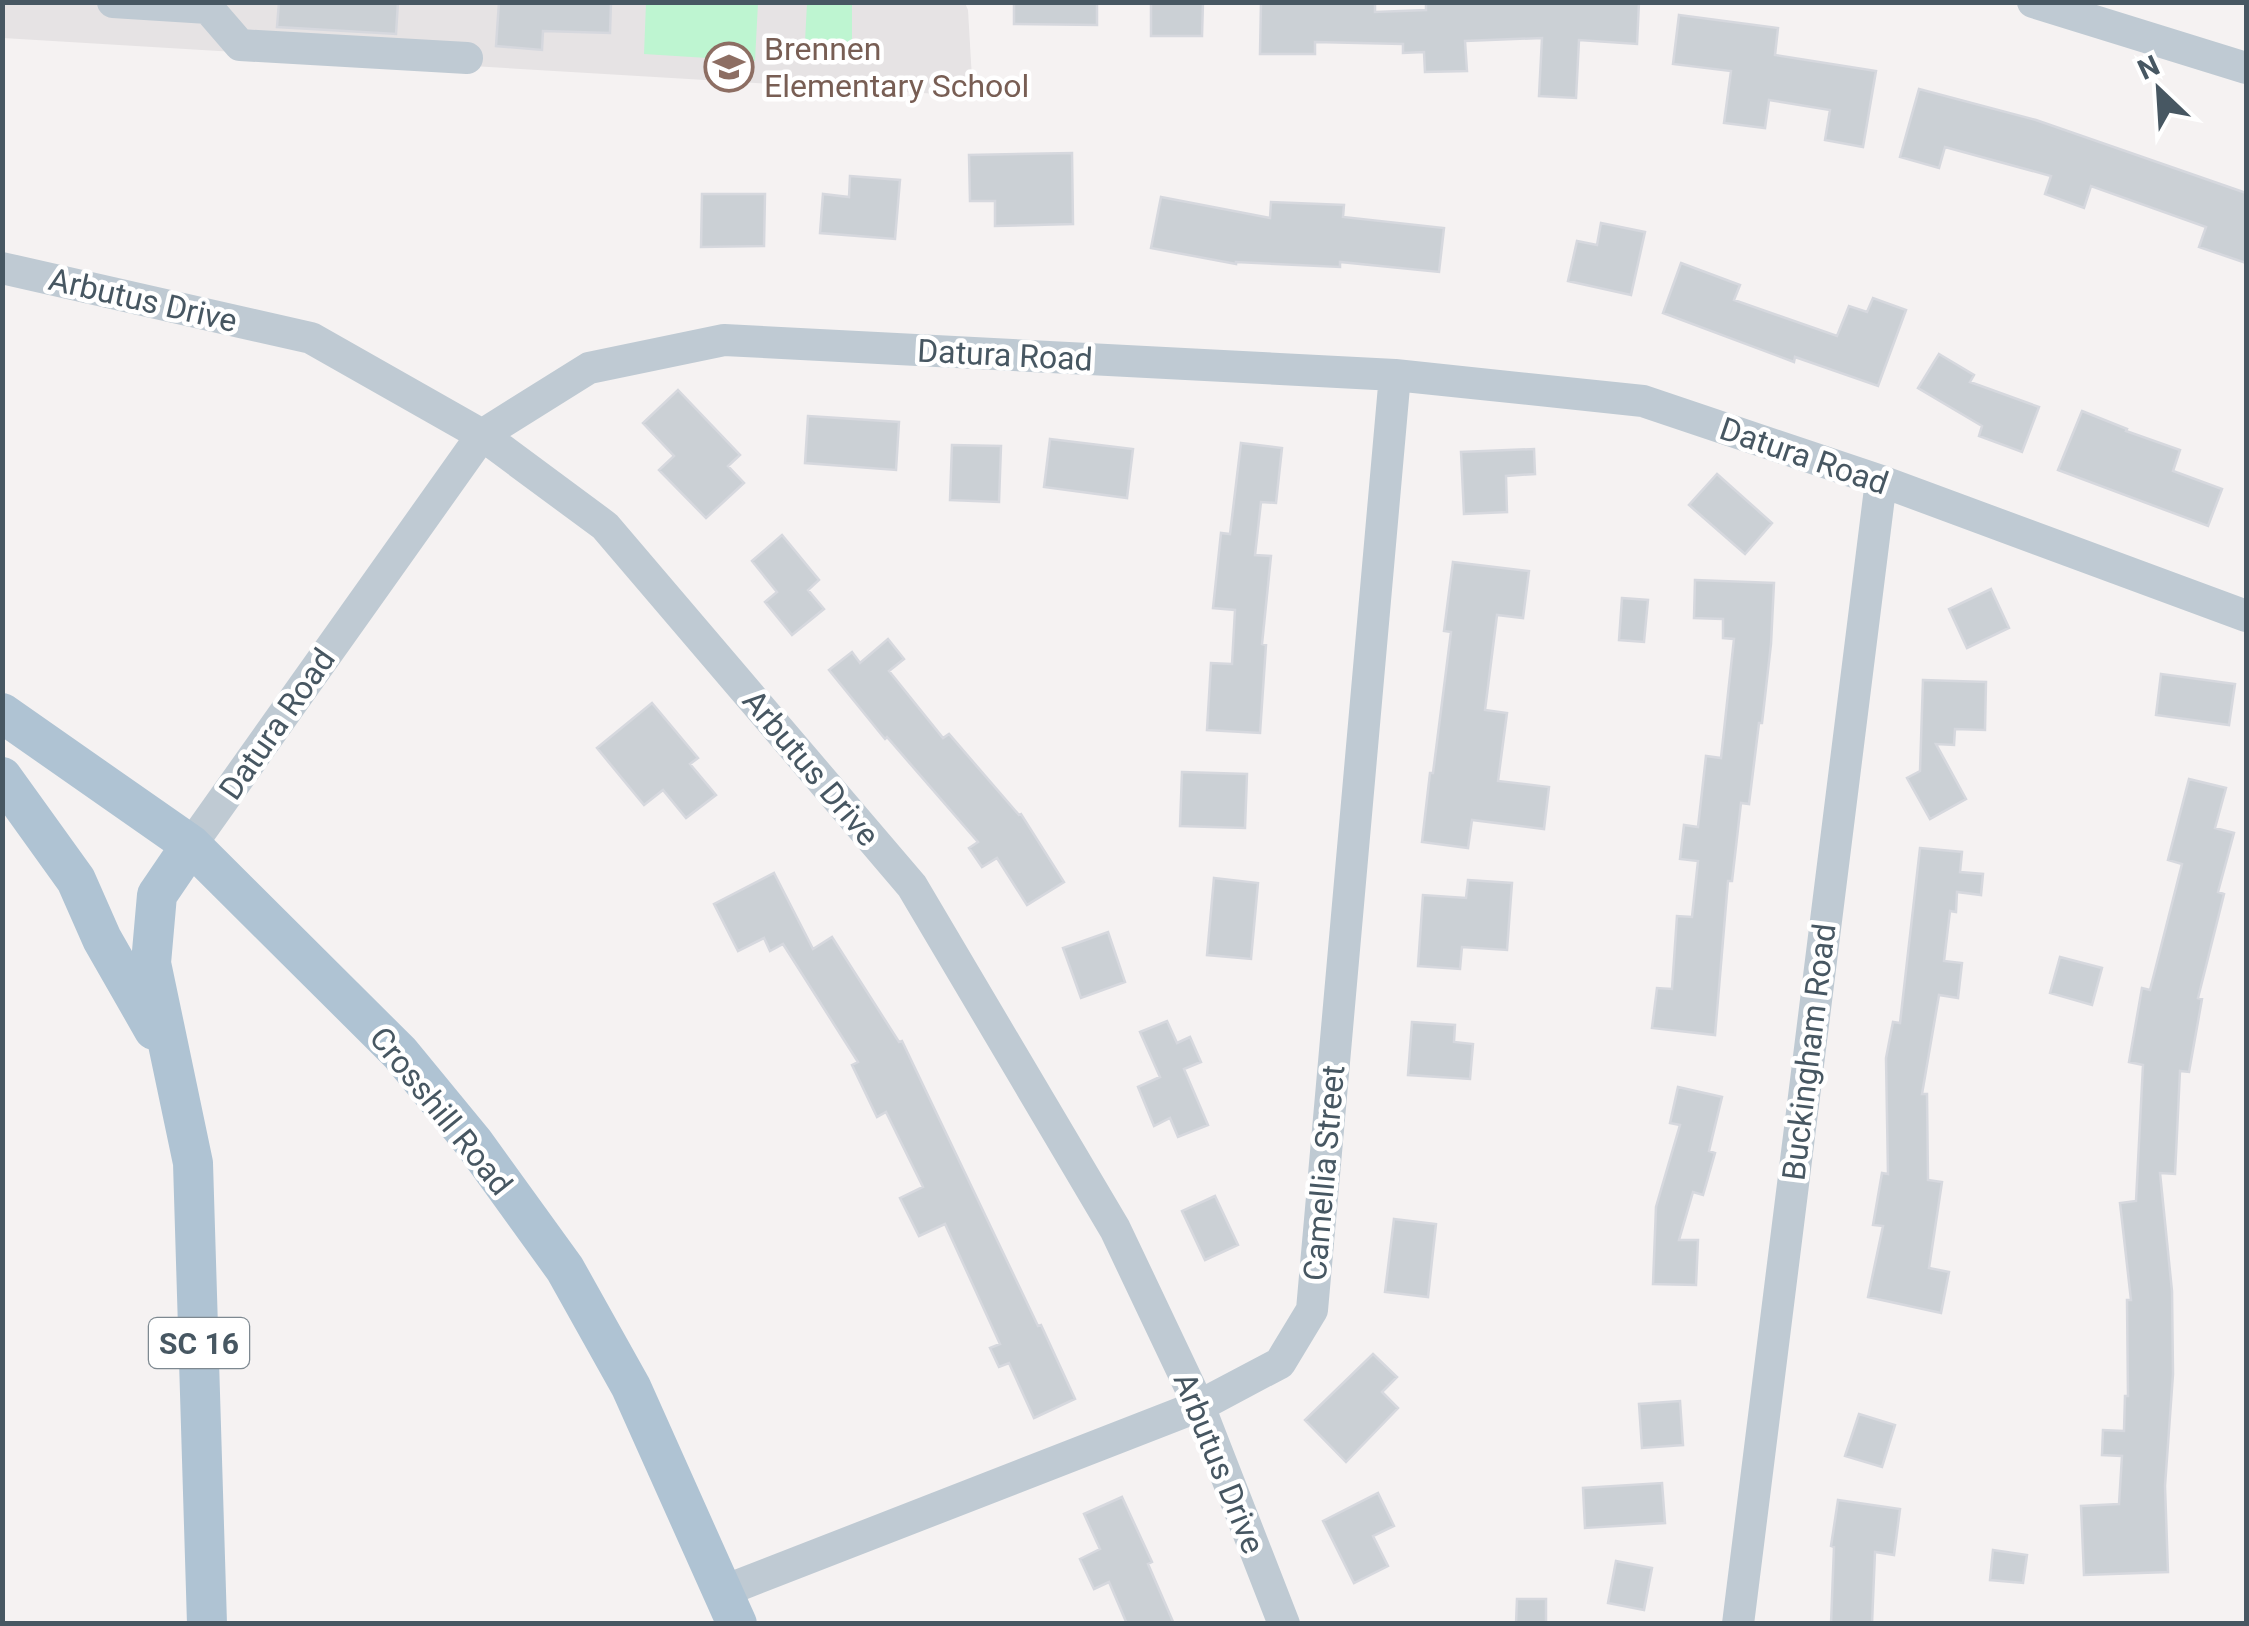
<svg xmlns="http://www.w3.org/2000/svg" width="2249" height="1626" viewBox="0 0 2249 1626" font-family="Roboto,sans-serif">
	<rect width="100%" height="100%" fill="#f5f2f2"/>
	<path fill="#e6e3e4" d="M 2,3 L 965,3 L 968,10 L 973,96 L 3,38 Z"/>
	<path fill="#bef5d1" d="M 646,3 L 758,3 L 755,61 L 644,54 Z
		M 807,3 L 852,3 L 852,47 L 848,50 L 810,48 L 805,42 Z"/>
	<path fill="#cbd0d5" stroke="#d6d8de" stroke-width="2.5" d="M 279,2 L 398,2 L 396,34 L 277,27 Z
		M 499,2 L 611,2 L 610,33 L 543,31 L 542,50 L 496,46 Z
		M 1014,2 L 1097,2 L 1097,25 L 1014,24 Z
		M 1151,2 L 1203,2 L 1202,36 L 1151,36 Z
		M 1261,2 L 1375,2 L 1375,12 L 1426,10 L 1426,2 L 1639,2 L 1637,44 L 1579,40 L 1576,98 L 1539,96 L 1542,38 L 1465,41 L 1467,71 L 1425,72 L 1424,52 L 1403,53 L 1403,44 L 1315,42 L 1315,54 L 1260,54 Z
		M 1679,15 L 1778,28 L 1775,55 L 1876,71 L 1863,147 L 1825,140 L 1830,110 L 1769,100 L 1765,128 L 1724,123 L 1731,71 L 1673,64 Z
		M 1919,89 L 2036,120 L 2246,193 L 2246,263 L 2199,247 L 2206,227 L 2091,186 L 2084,208 L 2045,194 L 2051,176 L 1945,147 L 1939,168 L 1900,157 Z
		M 1072,153 L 1073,224 L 995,226 L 995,201 L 970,201 L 969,155 Z
		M 850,176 L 900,180 L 895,239 L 820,233 L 823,194 L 849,197 Z
		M 702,194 L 765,194 L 764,246 L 701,247 Z
		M 1161,197 L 1270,218 L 1271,202 L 1344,205 L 1343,217 L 1444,228 L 1439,272 L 1340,262 L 1340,267 L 1236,262 L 1236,264 L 1151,248 Z
		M 1601,223 L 1645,232 L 1631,295 L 1568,281 L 1577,241 L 1597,245 Z
		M 1681,263 L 1740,285 L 1734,300 L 1837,336 L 1849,306 L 1867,312 L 1873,298 L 1906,310 L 1878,386 L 1795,357 L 1794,362 L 1663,313 Z
		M 1939,354 L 1974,375 L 1970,382 L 2039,407 L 2022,452 L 1979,436 L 1982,426 L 1918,388 Z
		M 678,390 L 740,455 L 728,466 L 744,483 L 706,518 L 659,470 L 674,456 L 643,423 Z
		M 2082,411 L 2127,429 L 2126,431 L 2180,450 L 2173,471 L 2222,489 L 2208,526 L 2058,470 Z
		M 808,416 L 899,422 L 896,470 L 805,463 Z
		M 1050,439 L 1133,449 L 1127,498 L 1044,487 Z
		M 1241,443 L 1282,448 L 1276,503 L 1261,502 L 1255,555 L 1271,556 L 1262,644 L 1266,645 L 1260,733 L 1207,730 L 1211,663 L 1232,664 L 1235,610 L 1213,608 L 1221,533 L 1230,534 Z
		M 952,445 L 1001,446 L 999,502 L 950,500 Z
		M 1534,449 L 1535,474 L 1506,476 L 1507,512 L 1464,514 L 1461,452 Z
		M 1717,474 L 1772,523 L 1745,554 L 1689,505 Z
		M 782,535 L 819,580 L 808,590 L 824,609 L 792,635 L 765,602 L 777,592 L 752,561 Z
		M 1453,562 L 1529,571 L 1523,618 L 1497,615 L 1485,710 L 1507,713 L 1498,781 L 1549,787 L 1544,829 L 1472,820 L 1468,848 L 1422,842 L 1430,773 L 1433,773 L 1451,632 L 1444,631 Z
		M 1695,580 L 1774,583 L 1771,644 L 1762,723 L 1759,723 L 1749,804 L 1741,803 L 1732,881 L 1728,881 L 1715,1035 L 1652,1028 L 1657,988 L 1672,989 L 1677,916 L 1692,917 L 1698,861 L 1680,859 L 1684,825 L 1698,827 L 1706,756 L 1721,758 L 1734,639 L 1723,638 L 1723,619 L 1694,618 Z
		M 1991,589 L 2009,628 L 1967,648 L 1949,609 Z
		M 1622,598 L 1648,600 L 1644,642 L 1619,640 Z
		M 888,639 L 904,659 L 889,671 L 943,738 L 949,734 L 1019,815 L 1021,814 L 1064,882 L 1027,905 L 997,858 L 982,867 L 969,848 L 978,842 L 887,737 L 885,739 L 829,670 L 852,652 L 860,663 Z
		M 2161,674 L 2235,684 L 2229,725 L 2156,715 Z
		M 1923,680 L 1986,682 L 1985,730 L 1955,729 L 1954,745 L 1936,744 L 1966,799 L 1930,819 L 1907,778 L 1920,771 Z
		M 652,703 L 698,758 L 690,764 L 716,795 L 686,818 L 663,790 L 644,805 L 597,748 Z
		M 1182,772 L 1247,774 L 1245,828 L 1180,826 Z
		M 2189,779 L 2226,788 L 2215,828 L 2234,833 L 2218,892 L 2224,894 L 2198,998 L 2202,999 L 2189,1072 L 2180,1071 L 2175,1174 L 2160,1173 L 2172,1291 L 2173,1374 L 2165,1486 L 2168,1572 L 2084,1575 L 2081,1506 L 2119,1504 L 2122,1456 L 2102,1455 L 2103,1430 L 2124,1431 L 2125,1396 L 2128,1396 L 2127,1300 L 2131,1300 L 2120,1203 L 2136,1201 L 2143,1065 L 2129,1062 L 2142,988 L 2150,990 L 2182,864 L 2168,860 Z
		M 1920,848 L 1962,852 L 1960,872 L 1983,874 L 1981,895 L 1957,892 L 1956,912 L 1950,911 L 1944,961 L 1962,963 L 1958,998 L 1939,995 L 1922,1094 L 1927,1094 L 1928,1180 L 1942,1182 L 1929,1268 L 1949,1272 L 1941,1313 L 1868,1297 L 1883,1226 L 1873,1225 L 1882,1173 L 1888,1174 L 1886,1058 L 1893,1022 L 1900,1023 Z
		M 774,873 L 813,949 L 832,937 L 899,1042 L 902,1041 L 1038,1326 L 1041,1325 L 1075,1399 L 1034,1418 L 1009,1363 L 999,1367 L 990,1348 L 1000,1344 L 945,1224 L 919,1236 L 900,1198 L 923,1187 L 886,1112 L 877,1117 L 852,1065 L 858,1062 L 783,944 L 770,951 L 764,938 L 738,951 L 714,904 Z
		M 1214,878 L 1258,883 L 1251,959 L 1207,955 Z
		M 1468,880 L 1512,883 L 1507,950 L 1462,947 L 1460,969 L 1418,966 L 1423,895 L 1466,898 Z
		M 1108,932 L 1125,982 L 1081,998 L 1063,948 Z
		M 2060,957 L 2102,968 L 2092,1005 L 2050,993 Z
		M 1167,1021 L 1177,1043 L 1190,1037 L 1201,1062 L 1184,1069 L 1208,1125 L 1178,1137 L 1170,1118 L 1154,1126 L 1138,1087 L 1160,1077 L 1140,1032 Z
		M 1412,1022 L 1455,1025 L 1454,1042 L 1473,1044 L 1470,1079 L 1408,1075 Z
		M 1678,1087 L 1722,1097 L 1709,1151 L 1715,1153 L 1703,1195 L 1693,1192 L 1679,1240 L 1698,1240 L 1696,1285 L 1653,1284 L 1656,1207 L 1680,1125 L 1670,1123 Z
		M 1215,1196 L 1238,1245 L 1205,1260 L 1182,1211 Z
		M 1394,1219 L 1436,1224 L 1428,1297 L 1385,1292 Z
		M 1373,1354 L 1397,1377 L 1382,1392 L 1398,1408 L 1346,1462 L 1305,1420 Z
		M 1680,1401 L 1683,1445 L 1642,1448 L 1639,1404 Z
		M 1859,1414 L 1895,1425 L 1882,1467 L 1845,1456 Z
		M 1662,1483 L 1665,1523 L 1585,1528 L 1583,1488 Z
		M 1378,1493 L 1394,1526 L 1373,1536 L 1388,1566 L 1354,1583 L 1323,1521 Z
		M 1122,1497 L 1152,1562 L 1148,1564 L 1174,1624 L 1127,1624 L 1109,1582 L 1094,1589 L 1080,1559 L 1100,1549 L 1084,1514 Z
		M 1838,1500 L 1900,1509 L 1894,1555 L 1875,1552 L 1872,1624 L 1831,1624 L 1834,1547 L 1831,1546 Z
		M 1993,1550 L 2027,1555 L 2023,1583 L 1990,1580 Z
		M 1616,1561 L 1652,1568 L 1644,1610 L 1608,1603 Z
		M 1517,1599 L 1546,1599 L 1546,1624 L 1516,1624 Z"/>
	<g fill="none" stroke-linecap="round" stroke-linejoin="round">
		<path stroke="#bfcad3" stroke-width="32" d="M 113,2 L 208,8 L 240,45 L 467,58
			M 2033,2 L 2246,68
			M 2,268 L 311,338 L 482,435 L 605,526 L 912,886 L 1115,1229 L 1199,1406 L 1284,1624
			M 191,845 L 482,435 L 589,368 L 724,340 L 1395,375 L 1643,401 L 1881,481 L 2246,616
			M 724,1591 L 1199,1406 L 1280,1363 L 1312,1310 L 1395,375
			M 1738,1624 L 1881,481"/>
		<path stroke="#afc3d3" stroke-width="40" d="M 2,713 L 191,845 L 400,1053 L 474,1143 L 565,1269 L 631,1387 L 737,1624
			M 2,777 L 76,880 L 102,939 L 154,1030
			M 191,845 L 157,895 L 151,963 L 193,1163 L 207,1624"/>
	</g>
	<defs>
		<g id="school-ring" transform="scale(2.5)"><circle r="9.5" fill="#fff" stroke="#8d6e63" stroke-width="1.5"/><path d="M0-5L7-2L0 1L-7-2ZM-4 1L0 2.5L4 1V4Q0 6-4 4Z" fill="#8d6e63"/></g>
	</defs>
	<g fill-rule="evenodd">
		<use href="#school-ring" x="729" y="67"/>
	</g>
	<g text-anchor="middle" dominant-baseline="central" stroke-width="9" stroke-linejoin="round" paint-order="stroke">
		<rect fill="#fff" stroke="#7e8991" stroke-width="2.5" x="149" y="1318" width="100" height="50" rx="8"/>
		<g font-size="30" font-weight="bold" fill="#475762">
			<text x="199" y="1343">SC 16</text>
		</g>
		<g font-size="32" fill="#785e54" stroke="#fff" text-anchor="start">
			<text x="764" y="49">Brennen<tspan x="764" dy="37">Elementary School</tspan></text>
		</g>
		<g font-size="32" fill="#475762" stroke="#fff">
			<text transform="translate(143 300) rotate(13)">Arbutus Drive</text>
			<text transform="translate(1005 355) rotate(3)">Datura Road</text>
			<text transform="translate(1804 456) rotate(19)">Datura Road</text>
			<text transform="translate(277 724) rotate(-55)">Datura Road</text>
			<text transform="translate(811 768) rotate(50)">Arbutus Drive</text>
			<text transform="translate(1809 1052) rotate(-83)">Buckingham Road</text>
			<text transform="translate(441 1111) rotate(51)">Crosshill Road</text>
			<text transform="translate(1324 1173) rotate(-85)">Camellia Street</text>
			<text transform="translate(1219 1463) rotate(68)">Arbutus Drive</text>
		</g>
	</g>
	<rect width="2249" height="1626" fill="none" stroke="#475762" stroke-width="10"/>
	<g transform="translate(2159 90) rotate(335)" stroke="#ffffff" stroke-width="8" paint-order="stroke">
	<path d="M0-8L18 38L0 25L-18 38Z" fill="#475762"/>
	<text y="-15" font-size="28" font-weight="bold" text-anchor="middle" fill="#475762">N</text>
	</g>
</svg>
